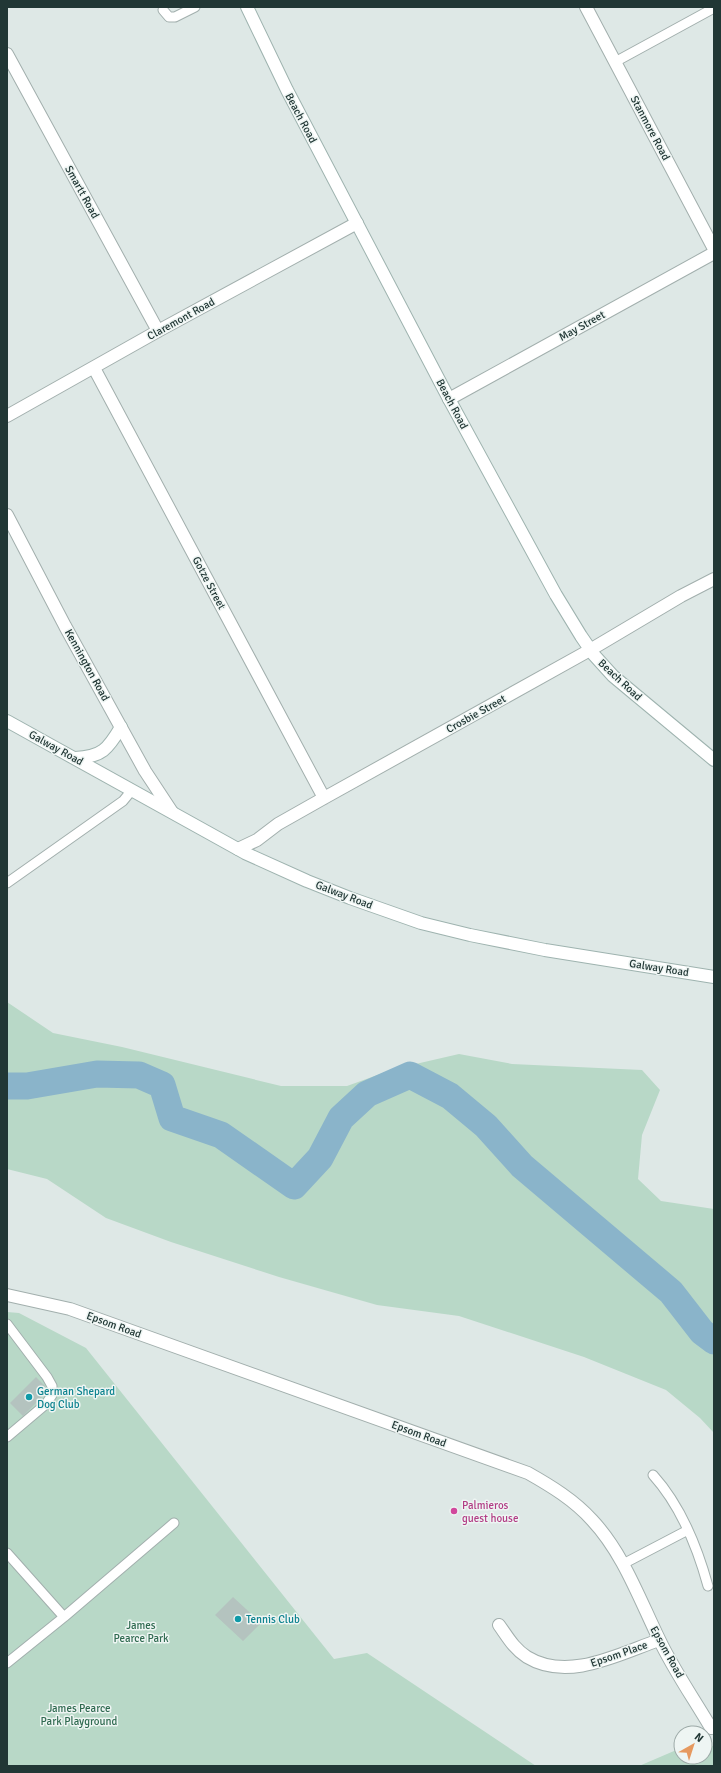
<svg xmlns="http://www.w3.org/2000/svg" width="721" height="1773" viewBox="0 0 721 1773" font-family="Signika,sans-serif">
	<rect width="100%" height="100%" fill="#dee8e6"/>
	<path fill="#b8d8c7" d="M 7,1002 L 53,1033 L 122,1047 L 281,1086 L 347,1086 L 394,1069 L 459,1054 L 512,1064 L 642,1070 L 660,1090 L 642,1135 L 638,1179 L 661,1201 L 714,1209 L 714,1433 L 700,1418 L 666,1390 L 584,1357 L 459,1316 L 377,1305 L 279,1277 L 171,1242 L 106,1218 L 47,1179 L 7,1169 Z
		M 7,1312 L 19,1313 L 86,1348 L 334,1659 L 367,1653 L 536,1766 L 7,1766 Z
		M 705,1741 L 714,1747 L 714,1766 L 639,1766 L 681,1748 L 681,1757 L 705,1757 Z"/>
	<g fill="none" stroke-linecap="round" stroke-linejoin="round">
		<path stroke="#8ab4ca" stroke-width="27" d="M 7,1086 L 27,1086 L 97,1074 L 139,1075 L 162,1085 L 172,1118 L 221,1135 L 294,1186 L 320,1158 L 341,1118 L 367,1094 L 410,1075 L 450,1096 L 486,1126 L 522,1166 L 671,1292 L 702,1332 L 714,1341"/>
	</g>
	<path fill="#b4c3bf" d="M 36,1377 L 45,1386 L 46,1393 L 23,1416 L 10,1403 Z
		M 233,1597 L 261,1623 L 243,1641 L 215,1615 Z"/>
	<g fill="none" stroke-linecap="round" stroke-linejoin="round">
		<g stroke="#a2afad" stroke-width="11">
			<path id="lane" d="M 163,10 L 169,17 L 175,17 L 195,7
				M 615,62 L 714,8
				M 7,883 L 123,801 L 132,790
				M 7,1324 L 47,1377 L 52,1386 L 52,1395 L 46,1404 L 7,1437
				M 653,1475 C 681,1506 697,1546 708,1586
				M 7,1553 L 64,1617
				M 623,1564 L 688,1530
				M 7,1663 L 64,1617 L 174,1523"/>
		</g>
		<g stroke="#a2afad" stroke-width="14">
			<path id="street" d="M 586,7 L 714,249
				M 7,54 L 158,331
				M 94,368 L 324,798
				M 449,399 L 714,253
				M 7,416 L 158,331 L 357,223
				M 7,515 L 65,626 L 145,771 L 172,812
				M 238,849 L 257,840 L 278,824 L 324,798 L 590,650 L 681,596 L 714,579
				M 7,1295 L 70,1309 L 528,1473 C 551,1486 574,1500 592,1520 C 623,1553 639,1598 659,1639 C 673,1669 694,1699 711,1728
				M 499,1625 C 507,1636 514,1649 527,1657 C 568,1682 619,1654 659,1640"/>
		</g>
		<g stroke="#9eb3af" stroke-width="14">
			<path id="secondary" d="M 247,7 L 287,90 L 449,399 L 556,595 L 581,636 L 594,655 L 613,676 L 714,760
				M 7,721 L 245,853 L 307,881 L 350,898 L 421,923 L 470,935 L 545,950 L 714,977
				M 75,758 C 102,757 108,749 121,727"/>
		</g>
		<use href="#lane" stroke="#fff" stroke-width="9"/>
		<use href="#street" stroke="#fff" stroke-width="12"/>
		<use href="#secondary" stroke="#fff" stroke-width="12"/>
	</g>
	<g fill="#0f9aa8" stroke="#eef5f3" stroke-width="1.5">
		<circle cx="29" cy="1397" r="4"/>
		<circle cx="238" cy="1619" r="4"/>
	</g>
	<circle fill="#d1479c" stroke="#eef5f3" stroke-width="1.5" cx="454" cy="1511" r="4"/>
	<g text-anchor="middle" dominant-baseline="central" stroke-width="3" stroke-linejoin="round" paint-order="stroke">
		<g font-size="11" fill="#213735" stroke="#eef5f3">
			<text transform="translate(301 118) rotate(62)">Beach Road</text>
			<text transform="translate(650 128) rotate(62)">Stanmore Road</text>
			<text transform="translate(82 192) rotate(61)">Smartt Road</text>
			<text transform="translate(181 319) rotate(-29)">Claremont Road</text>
			<text transform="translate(582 326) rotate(-29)">May Street</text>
			<text transform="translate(452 404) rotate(62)">Beach Road</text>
			<text transform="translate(209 583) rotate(62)">Gotze Street</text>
			<text transform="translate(87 665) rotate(61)">Kennington Road</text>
			<text transform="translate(620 680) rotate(43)">Beach Road</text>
			<text transform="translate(476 714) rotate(-29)">Crosbie Street</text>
			<text transform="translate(56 748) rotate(29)">Galway Road</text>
			<text transform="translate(344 895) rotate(21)">Galway Road</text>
			<text transform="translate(659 968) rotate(9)">Galway Road</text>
			<text transform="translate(114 1325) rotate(20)">Epsom Road</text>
			<text transform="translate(419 1434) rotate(20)">Epsom Road</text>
			<text transform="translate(667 1652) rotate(61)">Epsom Road</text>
			<text transform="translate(619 1654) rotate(-19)">Epsom Place</text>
		</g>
		<g font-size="11" fill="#0d838f" stroke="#eef5f3" text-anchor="start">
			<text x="37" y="1391">German Shepard<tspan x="37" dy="13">Dog Club</tspan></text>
			<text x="246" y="1619">Tennis Club</text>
		</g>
		<g font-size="11" fill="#b23c85" stroke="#eef5f3" text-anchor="start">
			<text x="462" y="1505">Palmieros<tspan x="462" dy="13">guest house</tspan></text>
		</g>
		<g font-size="11" fill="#2f6a50" stroke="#eef5f3">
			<text x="141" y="1625">James<tspan x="141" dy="13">Pearce Park</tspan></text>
			<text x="79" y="1708">James Pearce<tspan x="79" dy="13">Park Playground</tspan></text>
		</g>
	</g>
	<rect width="721" height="1773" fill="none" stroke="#213735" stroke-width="16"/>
	<g transform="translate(693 1745) rotate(39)"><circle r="19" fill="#eef5f3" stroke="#9ca9a7"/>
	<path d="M0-3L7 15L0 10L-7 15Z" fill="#e6995f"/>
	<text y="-6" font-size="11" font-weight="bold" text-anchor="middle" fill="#213735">N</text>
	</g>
</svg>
